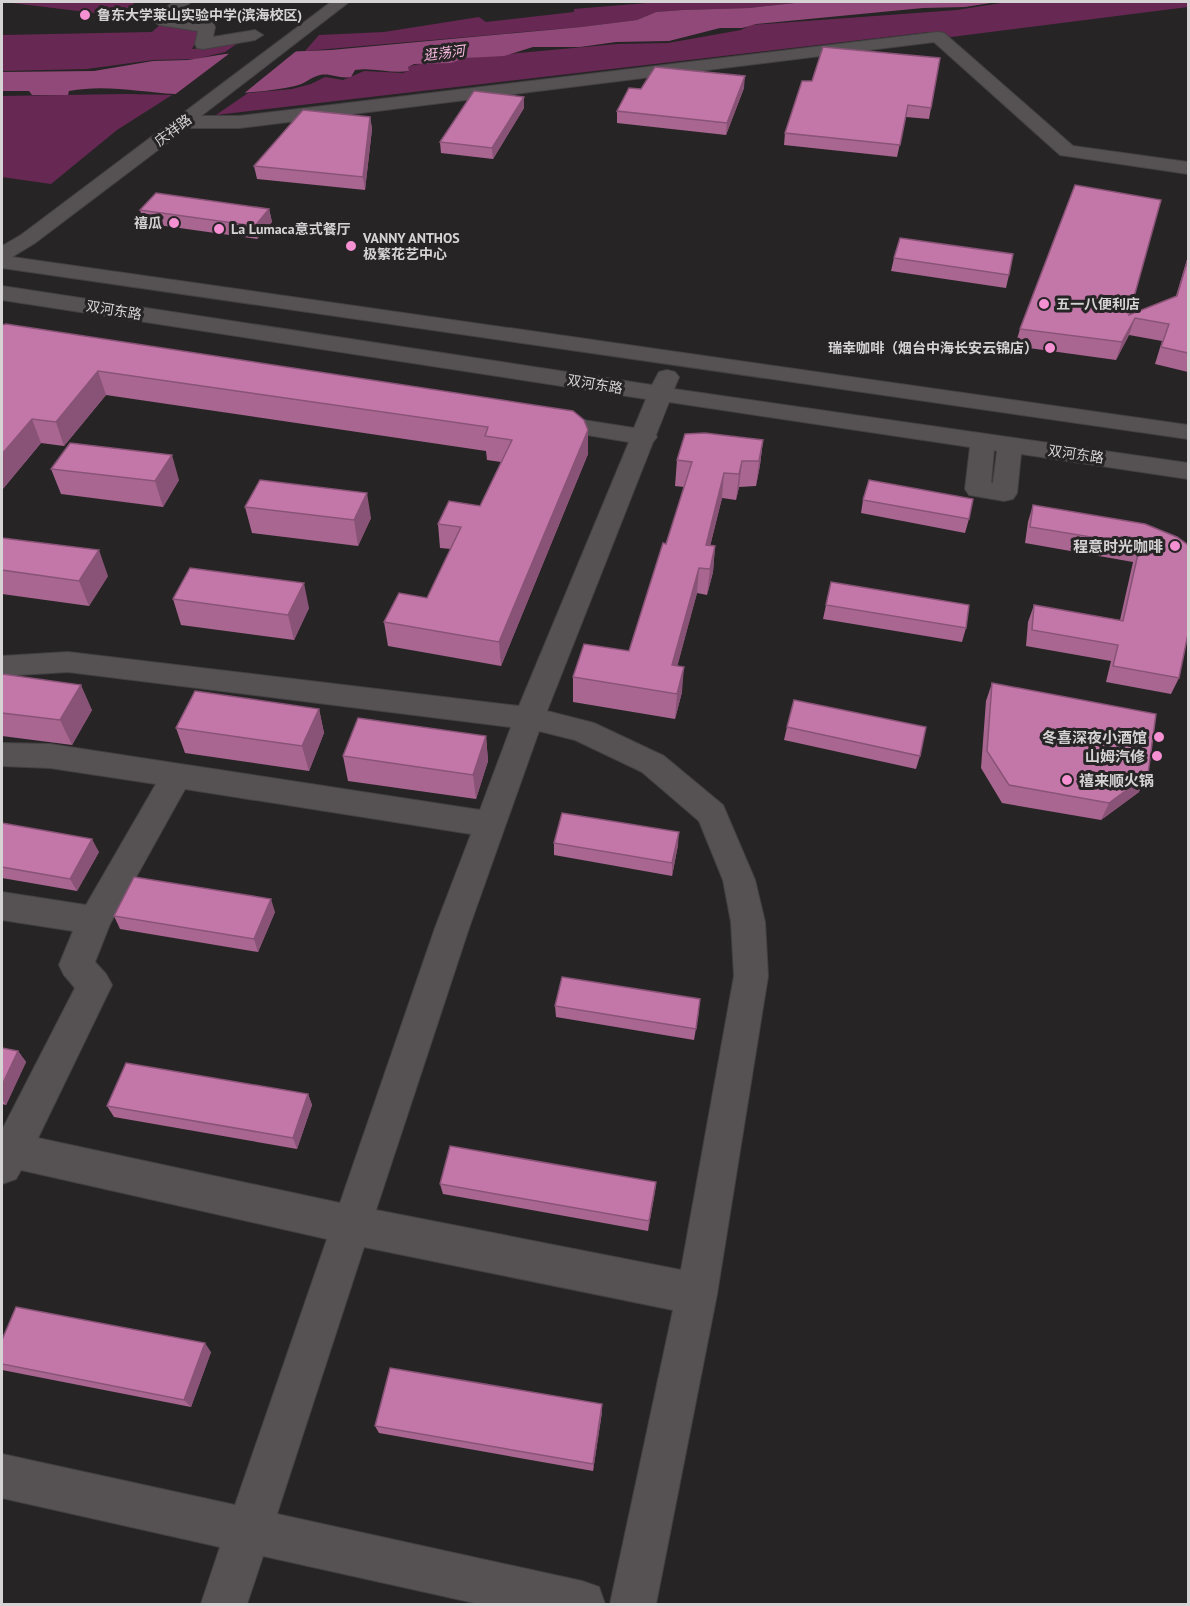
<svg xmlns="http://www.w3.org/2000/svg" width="1190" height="1606" viewBox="0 0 1190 1606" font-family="'PT Sans','Noto Sans SC',sans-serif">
	<rect width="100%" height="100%" fill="#272426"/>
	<path fill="#672953" d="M 4,2 L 136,2 L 125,10 L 111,15 Z
		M 659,2 L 804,2 L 749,8 L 682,10 L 656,12 L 637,20 L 581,27 L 305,51 L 319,35 L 384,32 L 479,17 L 486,22 L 574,12 L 574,9 Z
		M 1007,2 L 1188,2 L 1188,7 L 951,37 L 929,32 L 216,115 L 248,93 L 292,89 L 311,84 L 325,77 L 343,80 L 364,71 L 403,73 L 409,71 L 407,67 C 426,60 446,65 465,58 L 617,44 L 668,43 L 741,30 L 750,25 L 957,10 Z
		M 162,23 L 201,31 L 192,49 L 217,47 L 241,41 L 225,52 L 196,59 L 153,60 L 87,69 L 2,71 L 2,35 L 152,32 Z
		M 126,94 L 172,95 L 117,130 L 51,184 L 2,177 L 2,96 Z"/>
	<path fill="#914979" d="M 804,2 L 997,2 L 965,7 L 923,8 L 756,24 L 742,28 L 720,28 L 669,41 L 616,42 L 580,47 L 533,47 L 504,56 L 465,58 L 451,63 L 414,64 L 408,67 L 409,71 C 391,74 373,67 355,70 L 351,77 C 339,79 331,73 320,75 C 311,77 305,84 295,86 C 259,94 212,95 175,94 C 140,92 105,84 69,91 L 68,95 L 32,95 L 29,91 L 2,91 L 2,72 L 94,71 L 153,61 L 188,60 L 225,54 L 331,50 L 581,27 L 637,20 L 656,12 L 682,10 L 749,8 Z"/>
	<path fill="#272426" d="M 300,48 L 242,95 L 173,96 L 234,50 Z"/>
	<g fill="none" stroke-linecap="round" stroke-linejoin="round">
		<g stroke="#434042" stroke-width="2">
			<path id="minor" d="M 173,2 L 191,2 L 173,17 L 213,23 L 215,27 L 213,37 L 255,30 L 263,35 L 255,40 L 203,49 L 197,48 L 195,44 L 198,31 L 159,25 L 151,20 Z
				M 331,2 L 349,2 L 201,116 L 239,116 L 938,32 L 944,33 L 1073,146 L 1188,162 L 1188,174 L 1060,155 L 934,42 L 239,128 L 187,128 L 35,243 L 12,257 L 1188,425 L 1188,439 L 2,268 L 2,246 L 21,235 Z
				M 2,286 L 652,385 L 659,372 L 667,370 L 675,372 L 679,377 L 674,389 L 1188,463 L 1188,479 L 1021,454 L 1017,493 L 1013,499 L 1004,501 L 969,495 L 965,489 L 970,447 L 669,402 L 656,435 L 657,437 L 653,442 L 547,711 L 594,723 L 664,756 L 723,805 L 755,880 L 765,922 L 768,976 L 717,1294 L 656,1604 L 610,1604 L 673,1310 L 364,1247 L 277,1514 L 582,1581 L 599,1587 L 605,1604 L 479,1604 L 263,1556 L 247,1604 L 201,1604 L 220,1547 L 2,1498 L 2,1454 L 235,1505 L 327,1239 L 21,1170 L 16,1179 L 2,1184 L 2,1130 L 75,988 L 64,975 L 59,965 L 73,931 L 2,920 L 2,892 L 86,905 L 156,784 L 50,768 L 2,766 L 2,743 L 50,744 L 480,810 L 511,727 L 68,672 L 2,676 L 2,656 L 68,652 L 519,706 L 629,442 L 545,428 L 536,426 L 533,421 L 536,416 L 545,414 L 634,428 L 646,399 L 2,300 ZM 994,450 L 997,451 L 993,483 L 991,483 ZM 539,731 L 575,740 L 642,772 L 699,821 L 723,880 L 731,922 L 734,976 L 681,1270 L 376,1210 L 469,928 ZM 185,789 L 471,834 L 435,928 L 340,1203 L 38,1138 L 112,985 L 106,974 L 95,962 L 110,924 Z"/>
		</g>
		<use href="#minor" fill="#565254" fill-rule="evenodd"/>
	</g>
	<path fill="#a86690" d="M 940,58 L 929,119 L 906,117 L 897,157 L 784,145 L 785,133 L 812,81 Z
		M 744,88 L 726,135 L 617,123 L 617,111 Z
		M 524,97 L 524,108 L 493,159 L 441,153 L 440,142 Z
		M 370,117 L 372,129 L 365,190 L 257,179 L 254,166 Z
		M 269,209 L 272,222 L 257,239 L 144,223 L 140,210 Z
		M 1188,256 L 1188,372 L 1155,364 L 1162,341 L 1129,335 L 1116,360 L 1015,346 L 1020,329 L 1129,315 L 1176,296 Z
		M 894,258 L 1009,275 L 1006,288 L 891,271 Z
		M 2,325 L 588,430 L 588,454 L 501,666 L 388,646 L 384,622 L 427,598 L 451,549 L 440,548 L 438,524 L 480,506 L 501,462 L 487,460 L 486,451 L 106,395 L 64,446 L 41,443 L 2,490 Z
		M 763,440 L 760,465 L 756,486 L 739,487 L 736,500 L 722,498 L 710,546 L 715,546 L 713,572 L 707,595 L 697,593 L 677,666 L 682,692 L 675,719 L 573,702 L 573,677 L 629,651 L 666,544 L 684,487 L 675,486 L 677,460 Z
		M 51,469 L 179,480 L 163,507 L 61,494 Z
		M 863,500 L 969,519 L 965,533 L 861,513 Z
		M 1033,505 L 1145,524 L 1179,678 L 1171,694 L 1106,682 L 1111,661 L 1026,646 L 1028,622 L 1034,605 L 1120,620 L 1133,562 L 1025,543 L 1028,522 Z
		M 245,507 L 371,518 L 358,546 L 252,533 Z
		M 2,538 L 108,576 L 89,606 L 2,594 Z
		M 831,582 L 966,628 L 962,642 L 823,619 Z
		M 173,599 L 309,608 L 294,640 L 181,625 Z
		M 2,674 L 92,710 L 72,745 L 2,736 Z
		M 992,683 L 1139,792 L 1101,820 L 1002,803 L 981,768 L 986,701 Z
		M 319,709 L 324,733 L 309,771 L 185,753 L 176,728 Z
		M 787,727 L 920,756 L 916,769 L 784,740 Z
		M 486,736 L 488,761 L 476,799 L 348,781 L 343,756 Z
		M 2,823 L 99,852 L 77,891 L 2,878 Z
		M 554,843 L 678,845 L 672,876 L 554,855 Z
		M 275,912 L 258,952 L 120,929 L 114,916 Z
		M 555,1006 L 699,1011 L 694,1040 L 556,1017 Z
		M 2,1048 L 18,1051 L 26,1062 L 6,1105 L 2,1104 Z
		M 308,1094 L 312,1105 L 297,1149 L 114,1117 L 107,1106 Z
		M 656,1182 L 648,1231 L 443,1194 L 440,1184 Z
		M 2,1340 L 211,1352 L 191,1407 L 2,1370 Z
		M 602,1404 L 602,1412 L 593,1471 L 379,1433 L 375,1426 Z"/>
	<path fill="#885376" d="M 745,76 L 744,88 L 726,135 L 727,123 Z
		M 524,97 L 524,108 L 493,159 L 492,148 Z
		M 370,117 L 372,129 L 365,190 L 363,177 Z
		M 269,209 L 272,222 L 257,239 L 255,226 Z
		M 1135,318 L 1129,335 L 1116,360 L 1122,342 Z
		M 98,371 L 106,395 L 64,446 L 56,422 Z
		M 32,419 L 41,443 L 2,490 L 2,454 Z
		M 588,430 L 588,454 L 501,666 L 499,642 Z
		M 763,440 L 760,465 L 756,486 L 759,461 Z
		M 172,455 L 179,480 L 163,507 L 155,481 Z
		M 742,461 L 739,487 L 736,500 L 739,474 Z
		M 724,473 L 722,498 L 704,571 L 706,545 Z
		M 367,493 L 371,518 L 358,546 L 354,520 Z
		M 715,546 L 713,572 L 707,595 L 710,569 Z
		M 99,550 L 108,576 L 89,606 L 79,581 Z
		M 699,568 L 697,593 L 671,690 L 672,665 Z
		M 304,583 L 309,608 L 294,640 L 288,615 Z
		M 684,667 L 682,692 L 675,719 L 677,694 Z
		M 81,685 L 92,710 L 72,745 L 60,720 Z
		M 319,709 L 324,733 L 309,771 L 302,746 Z
		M 486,736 L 488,761 L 476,799 L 473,775 Z
		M 1148,774 L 1139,792 L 1101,820 L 1109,803 Z
		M 679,832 L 678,845 L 672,876 L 672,863 Z
		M 92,839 L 99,852 L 77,891 L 70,879 Z
		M 271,899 L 275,912 L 258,952 L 254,939 Z
		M 18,1051 L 26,1062 L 6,1105 L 2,1099 L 2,1085 Z
		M 308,1094 L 312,1105 L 297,1149 L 293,1138 Z
		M 656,1182 L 655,1192 L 648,1231 L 649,1221 Z
		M 205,1343 L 211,1352 L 191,1407 L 184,1400 Z
		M 602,1404 L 602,1412 L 593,1471 L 593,1464 Z"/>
	<path fill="#c377a8" stroke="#885376" stroke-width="1.5" d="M 823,47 L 940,58 L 931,108 L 908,105 L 900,145 L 785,133 L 802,81 L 812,81 Z
		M 655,67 L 745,76 L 727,123 L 617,111 L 629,88 L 641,89 Z
		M 474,91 L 524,97 L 492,148 L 440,142 Z
		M 303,110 L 370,117 L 363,177 L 254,166 Z
		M 1075,185 L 1161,200 L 1129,315 L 1177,296 L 1188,259 L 1188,353 L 1161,347 L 1169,324 L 1135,318 L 1122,342 L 1020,329 Z
		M 156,193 L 269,209 L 255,226 L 140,210 Z
		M 900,238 L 1013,254 L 1009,275 L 894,258 Z
		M 6,324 L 573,411 L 584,420 L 588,430 L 499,642 L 384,622 L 399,593 L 427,598 L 461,527 L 438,524 L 449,501 L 480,506 L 512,440 L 485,436 L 488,427 L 98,371 L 56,422 L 32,419 L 2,454 L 2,325 Z
		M 705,433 L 763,440 L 759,461 L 742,461 L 739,474 L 724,473 L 706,545 L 715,546 L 710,569 L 699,568 L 672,665 L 684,667 L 677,694 L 573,677 L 584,644 L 629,651 L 663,543 L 666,544 L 692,462 L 677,460 L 685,434 Z
		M 70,443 L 172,455 L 155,481 L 51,469 Z
		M 260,480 L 367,493 L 354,520 L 245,507 Z
		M 869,480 L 973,499 L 969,519 L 863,500 Z
		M 1033,505 L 1145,524 L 1177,537 L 1188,545 L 1188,634 L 1179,678 L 1113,666 L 1118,645 L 1032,630 L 1034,605 L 1123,621 L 1140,545 L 1030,527 Z
		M 2,538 L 99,550 L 79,581 L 2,570 Z
		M 190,568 L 304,583 L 288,615 L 173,599 Z
		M 831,582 L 969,605 L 966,628 L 826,605 Z
		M 2,674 L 81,685 L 60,720 L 2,713 Z
		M 992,683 L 1156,714 L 1148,774 L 1109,803 L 1009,785 L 987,751 Z
		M 195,691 L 319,709 L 302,746 L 176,728 Z
		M 794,700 L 926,727 L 920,756 L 787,727 Z
		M 358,718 L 486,736 L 473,775 L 343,756 Z
		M 562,813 L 679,832 L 672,863 L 554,843 Z
		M 2,823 L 92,839 L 70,879 L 2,867 Z
		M 134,877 L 271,899 L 254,939 L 114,916 Z
		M 562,977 L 700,999 L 696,1029 L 555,1006 Z
		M 2,1048 L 18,1051 L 2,1085 Z
		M 126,1063 L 308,1094 L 293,1138 L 107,1106 Z
		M 450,1146 L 656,1182 L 649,1221 L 440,1184 Z
		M 16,1307 L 205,1343 L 184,1400 L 2,1364 L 2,1340 Z
		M 390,1368 L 602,1404 L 593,1464 L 375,1426 Z"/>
	<g fill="#f591d2" stroke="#272426" stroke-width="2">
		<circle cx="85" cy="15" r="6"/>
		<circle cx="174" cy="223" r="6"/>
		<circle cx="219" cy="229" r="6"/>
		<circle cx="351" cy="246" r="6"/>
		<circle cx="1044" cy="304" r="6"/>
		<circle cx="1050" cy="348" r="6"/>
		<circle cx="1175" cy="546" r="6"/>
		<circle cx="1159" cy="737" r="6"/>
		<circle cx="1157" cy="756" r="6"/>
		<circle cx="1067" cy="780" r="6"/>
	</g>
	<g text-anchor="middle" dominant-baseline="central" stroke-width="6" stroke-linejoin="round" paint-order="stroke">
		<g font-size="14" font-weight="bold" fill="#d5d3d4" stroke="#272426" text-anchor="start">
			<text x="97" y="15">鲁东大学莱山实验中学(滨海校区)</text>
			<text x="162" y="223" text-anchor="end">禧瓜</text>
			<text x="231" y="229">La Lumaca意式餐厅</text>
			<text x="363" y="238">VANNY ANTHOS<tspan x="363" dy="16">极繁花艺中心</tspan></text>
			<text x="1056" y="304">五一八便利店</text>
			<text x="1038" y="348" text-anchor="end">瑞幸咖啡（烟台中海长安云锦店）</text>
		</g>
		<g font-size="14" font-style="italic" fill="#f8bae0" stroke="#272426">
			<text transform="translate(444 53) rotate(-7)">逛荡河</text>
		</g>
		<g font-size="14" fill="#d5d3d4" stroke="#272426">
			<text transform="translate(173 130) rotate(-37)">庆祥路</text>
			<text transform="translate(114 310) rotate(9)">双河东路</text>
			<text transform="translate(595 384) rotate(9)">双河东路</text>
			<text transform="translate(1076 454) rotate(8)">双河东路</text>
		</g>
		<g font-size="15" font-weight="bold" fill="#d5d3d4" stroke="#272426" text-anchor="end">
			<text x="1163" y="546">程意时光咖啡</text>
			<text x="1147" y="737">冬喜深夜小酒馆</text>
			<text x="1145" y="756">山姆汽修</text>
			<text x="1079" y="780" text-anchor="start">禧来顺火锅</text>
		</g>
	</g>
	<rect width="1190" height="1606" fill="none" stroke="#d5d3d4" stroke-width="6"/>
</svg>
